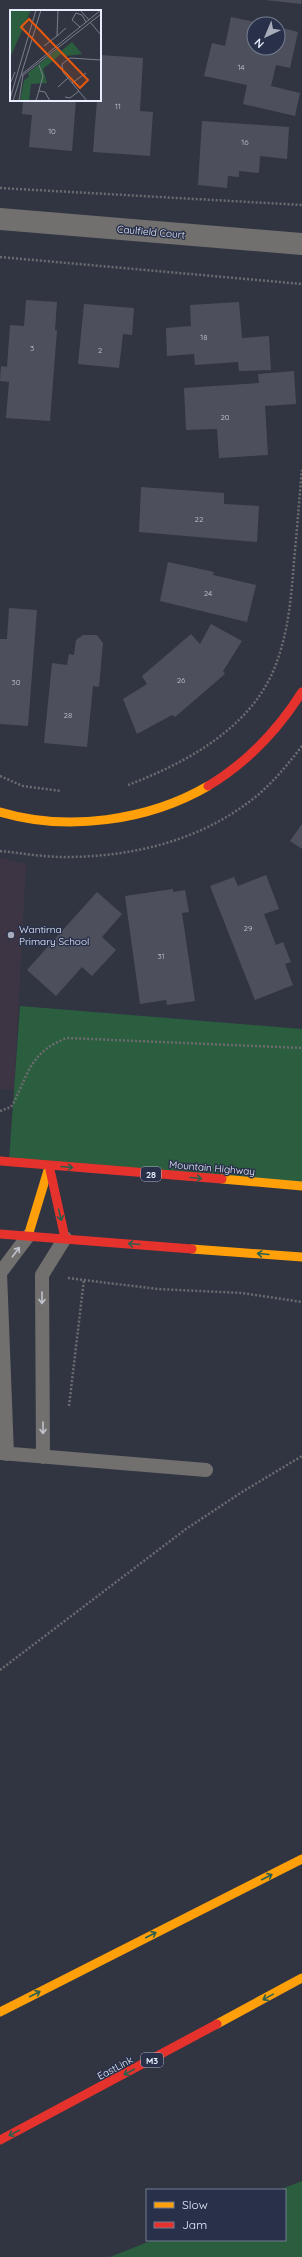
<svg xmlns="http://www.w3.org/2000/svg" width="302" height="2257" viewBox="0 0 302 2257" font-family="Quicksand,sans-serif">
	<rect width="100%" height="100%" fill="#313542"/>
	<path fill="#3e3544" d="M 0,858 L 26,864 L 14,1090 L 0,1089 Z"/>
	<path fill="#2b5d3f" d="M 20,1006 L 302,1029 L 302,1186 L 9,1161 Z
		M 302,2181 L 302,2257 L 110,2257 L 153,2240 L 285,2240 L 285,2190 L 279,2190 Z"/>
	<path fill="#4d505c" d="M 265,0 L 302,0 L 301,4 Z
		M 231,17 L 260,23 L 254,24 L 254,48 L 278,48 L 278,27 L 298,32 L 290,68 L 276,65 L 271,86 L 300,93 L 295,116 L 243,104 L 247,85 L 204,76 L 212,43 L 225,46 Z
		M 101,55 L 143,58 L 140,111 L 153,112 L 150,156 L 93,152 L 97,100 L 100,100 Z
		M 28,100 L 76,100 L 72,151 L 29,147 L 32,115 L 22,114 L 23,102 L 28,102 Z
		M 202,121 L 289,127 L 287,159 L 260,156 L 259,173 L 239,171 L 239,177 L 228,176 L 227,188 L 198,185 Z
		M 26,300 L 57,302 L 55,330 L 57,330 L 50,421 L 6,418 L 9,382 L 0,381 L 1,366 L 7,367 L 10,325 L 24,326 Z
		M 239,302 L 242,338 L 269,336 L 271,370 L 239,371 L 238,362 L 195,365 L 194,354 L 167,356 L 166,328 L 191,326 L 190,305 Z
		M 84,304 L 134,308 L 132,335 L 123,334 L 119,368 L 78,364 Z
		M 294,371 L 296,404 L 265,406 L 268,455 L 219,458 L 217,429 L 186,430 L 184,388 L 259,383 L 258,374 Z
		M 141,487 L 224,493 L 224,504 L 259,506 L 257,542 L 139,532 Z
		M 168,562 L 214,572 L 213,575 L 256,585 L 247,622 L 160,601 Z
		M 9,608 L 37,610 L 28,726 L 0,724 L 0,639 L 7,639 Z
		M 211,624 L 242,641 L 223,671 L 225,674 L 175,717 L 172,715 L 137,734 L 123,699 L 147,684 L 142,676 L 191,634 L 200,644 Z
		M 83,635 L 97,635 L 103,643 L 99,687 L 93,686 L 87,747 L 44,743 L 52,663 L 67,665 L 69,654 L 74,655 L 76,640 Z
		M 302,824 L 302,849 L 290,841 Z
		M 266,875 L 279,909 L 264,914 L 276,945 L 283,942 L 291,962 L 285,964 L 293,985 L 255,1000 L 210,886 L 234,877 L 238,886 Z
		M 173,889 L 173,892 L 185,890 L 189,912 L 182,913 L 195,1001 L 167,1005 L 166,1000 L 140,1004 L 125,896 Z
		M 97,892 L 122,914 L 102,937 L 116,950 L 92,976 L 82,967 L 56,996 L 27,970 Z"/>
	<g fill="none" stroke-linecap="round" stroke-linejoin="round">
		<path stroke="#6c6c70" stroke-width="2.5" stroke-dasharray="2 2" stroke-linecap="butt" d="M 0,188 L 302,205
			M 0,257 L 302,284
			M 0,776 L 23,786 L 61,791
			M 128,785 C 183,764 244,732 271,676 C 288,639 291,600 294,561 C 297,531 299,501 302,470
			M 0,851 C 21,853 43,857 64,857 C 134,857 204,840 259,794 C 275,780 289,763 302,746
			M 0,1111 L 11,1107 L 14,1102 C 29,1071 32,1051 67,1038 L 302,1048
			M 68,1278 L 157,1289 L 242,1293 L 302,1302
			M 69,1406 L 84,1279
			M 0,1670 L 186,1529 L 242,1492 L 302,1456"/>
		<path stroke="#72706e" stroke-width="14" d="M 0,1453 L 206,1470
			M 7,1454 L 0,1273 L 28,1236
			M 43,1457 L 42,1275 L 65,1238"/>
		<path stroke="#72706e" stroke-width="22" d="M 0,219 L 302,244"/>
		<path stroke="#ff9f0a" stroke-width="9" d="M 0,812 C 67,832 148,821 208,786
			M 222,1179 L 302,1186
			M 28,1236 L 49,1167
			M 192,1249 L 302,1257
			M 0,2012 L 302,1859
			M 217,2024 L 302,1978"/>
		<path stroke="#e5322d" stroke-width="9" d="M 208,786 C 248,762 278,730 302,692
			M 0,1161 L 222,1179
			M 49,1165 L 65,1238
			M 0,1234 L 192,1249
			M 0,2140 L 217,2024"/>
	</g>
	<defs><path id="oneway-shaft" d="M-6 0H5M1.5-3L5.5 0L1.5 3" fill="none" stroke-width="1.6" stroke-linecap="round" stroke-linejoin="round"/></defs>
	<g stroke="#2b5f4e">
		<use href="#oneway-shaft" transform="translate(67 1167) rotate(5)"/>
		<use href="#oneway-shaft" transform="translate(196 1178) rotate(5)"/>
		<use href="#oneway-shaft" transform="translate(60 1215) rotate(77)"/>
		<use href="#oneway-shaft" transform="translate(134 1244) rotate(-175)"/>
		<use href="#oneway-shaft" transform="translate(263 1254) rotate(-175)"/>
		<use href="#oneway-shaft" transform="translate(267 1877) rotate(-27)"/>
		<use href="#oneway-shaft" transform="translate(151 1935) rotate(-27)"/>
		<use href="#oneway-shaft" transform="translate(35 1994) rotate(-27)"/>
		<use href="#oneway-shaft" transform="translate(268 1997) rotate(151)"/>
		<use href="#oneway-shaft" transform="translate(129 2072) rotate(152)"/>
		<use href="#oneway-shaft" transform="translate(14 2133) rotate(152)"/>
	</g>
	<g stroke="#bfc2cc">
		<use href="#oneway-shaft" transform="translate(16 1252) rotate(-53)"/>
		<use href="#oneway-shaft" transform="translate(42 1298) rotate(90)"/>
		<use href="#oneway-shaft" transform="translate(43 1428) rotate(90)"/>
	</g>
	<circle fill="#a8adbc" stroke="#29314a" stroke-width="1.5" cx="11" cy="935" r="4"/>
	<g text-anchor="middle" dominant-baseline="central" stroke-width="3" stroke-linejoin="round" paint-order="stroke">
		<g font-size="8" fill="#c1c6d6">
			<text x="241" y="67">14</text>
			<text x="118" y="106">11</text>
			<text x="52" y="131">10</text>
			<text x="245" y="142">16</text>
			<text x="204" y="337">18</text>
			<text x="32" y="348">3</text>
			<text x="100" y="350">2</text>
			<text x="225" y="417">20</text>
			<text x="199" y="519">22</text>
			<text x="208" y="593">24</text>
			<text x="181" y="680">26</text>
			<text x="16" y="682">30</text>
			<text x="68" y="715">28</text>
			<text x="248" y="928">29</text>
			<text x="161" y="956">31</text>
		</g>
		<g fill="#29314a" stroke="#afb5c8" stroke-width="1">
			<rect x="141" y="1167" width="20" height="14" rx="3"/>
			<rect x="141" y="2053" width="22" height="14" rx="3"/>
		</g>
		<g font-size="9" font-weight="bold" fill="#e8eefe">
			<text x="151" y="1174">28</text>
			<text x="152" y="2060">M3</text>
		</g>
		<g font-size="10" fill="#e8eefe" stroke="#29314a">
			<text transform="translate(151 232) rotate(5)">Caulfield Court</text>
			<text transform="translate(212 1168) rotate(5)">Mountain Highway</text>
			<text transform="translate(115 2068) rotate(-28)">EastLink</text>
		</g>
		<g font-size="10" fill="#e8eefe" stroke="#29314a" text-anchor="start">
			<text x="19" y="929">Wantirna<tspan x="19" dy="12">Primary School</tspan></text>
		</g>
	</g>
	<g transform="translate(10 10)">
		<rect width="91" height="91" fill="#313542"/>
		<path d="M 0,0 L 21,0 L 0,48 ZM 62,32 L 72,44 L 55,46 L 51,41 ZM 48,39 L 51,44 L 33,59 L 37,73 L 21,74 L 19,91 L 10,91 L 14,70 L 19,67 L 18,63 Z" fill="#2b5d3f"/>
		<path fill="none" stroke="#7a7f8d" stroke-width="1" d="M 70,0 L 79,10M 80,12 L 91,25M 70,17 L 62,10 L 66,3 L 72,5 L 76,12M 47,26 L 56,18M 34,36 L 47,26 L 48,0M 11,65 L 91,0M 12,66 L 91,4M 62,73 L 76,63M 0,74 L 5,62M 48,77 L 58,68M 29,81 L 35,82 L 40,91M 55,87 L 60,88 L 69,81M 0,89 L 26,0M 3,91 L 31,0M 9,91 L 13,65M 26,91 L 33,66 L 29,55M 77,91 L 53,62 L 52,54 L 60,48 L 91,50"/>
		<path fill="#e8590c" fill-opacity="0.15" stroke="#e8590c" stroke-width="2" d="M 19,9 L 78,70 L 70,78 L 11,17 Z"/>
		<rect width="91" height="91" fill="none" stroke="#e8eefe" stroke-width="2"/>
	</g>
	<rect x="146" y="2189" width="140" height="52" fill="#29314a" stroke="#757d92"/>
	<rect x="154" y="2202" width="20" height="6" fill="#ff9f0a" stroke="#757d92"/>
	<text x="182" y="2209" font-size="12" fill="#e8eefe">Slow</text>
	<rect x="154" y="2222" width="20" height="6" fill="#e5322d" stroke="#757d92"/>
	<text x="182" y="2229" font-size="12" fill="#e8eefe">Jam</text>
	<g transform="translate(266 36) rotate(224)"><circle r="19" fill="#29314a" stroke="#757d92"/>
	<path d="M0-3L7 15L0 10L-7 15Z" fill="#a8adbc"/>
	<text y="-6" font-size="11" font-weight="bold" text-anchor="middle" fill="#e8eefe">N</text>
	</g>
</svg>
